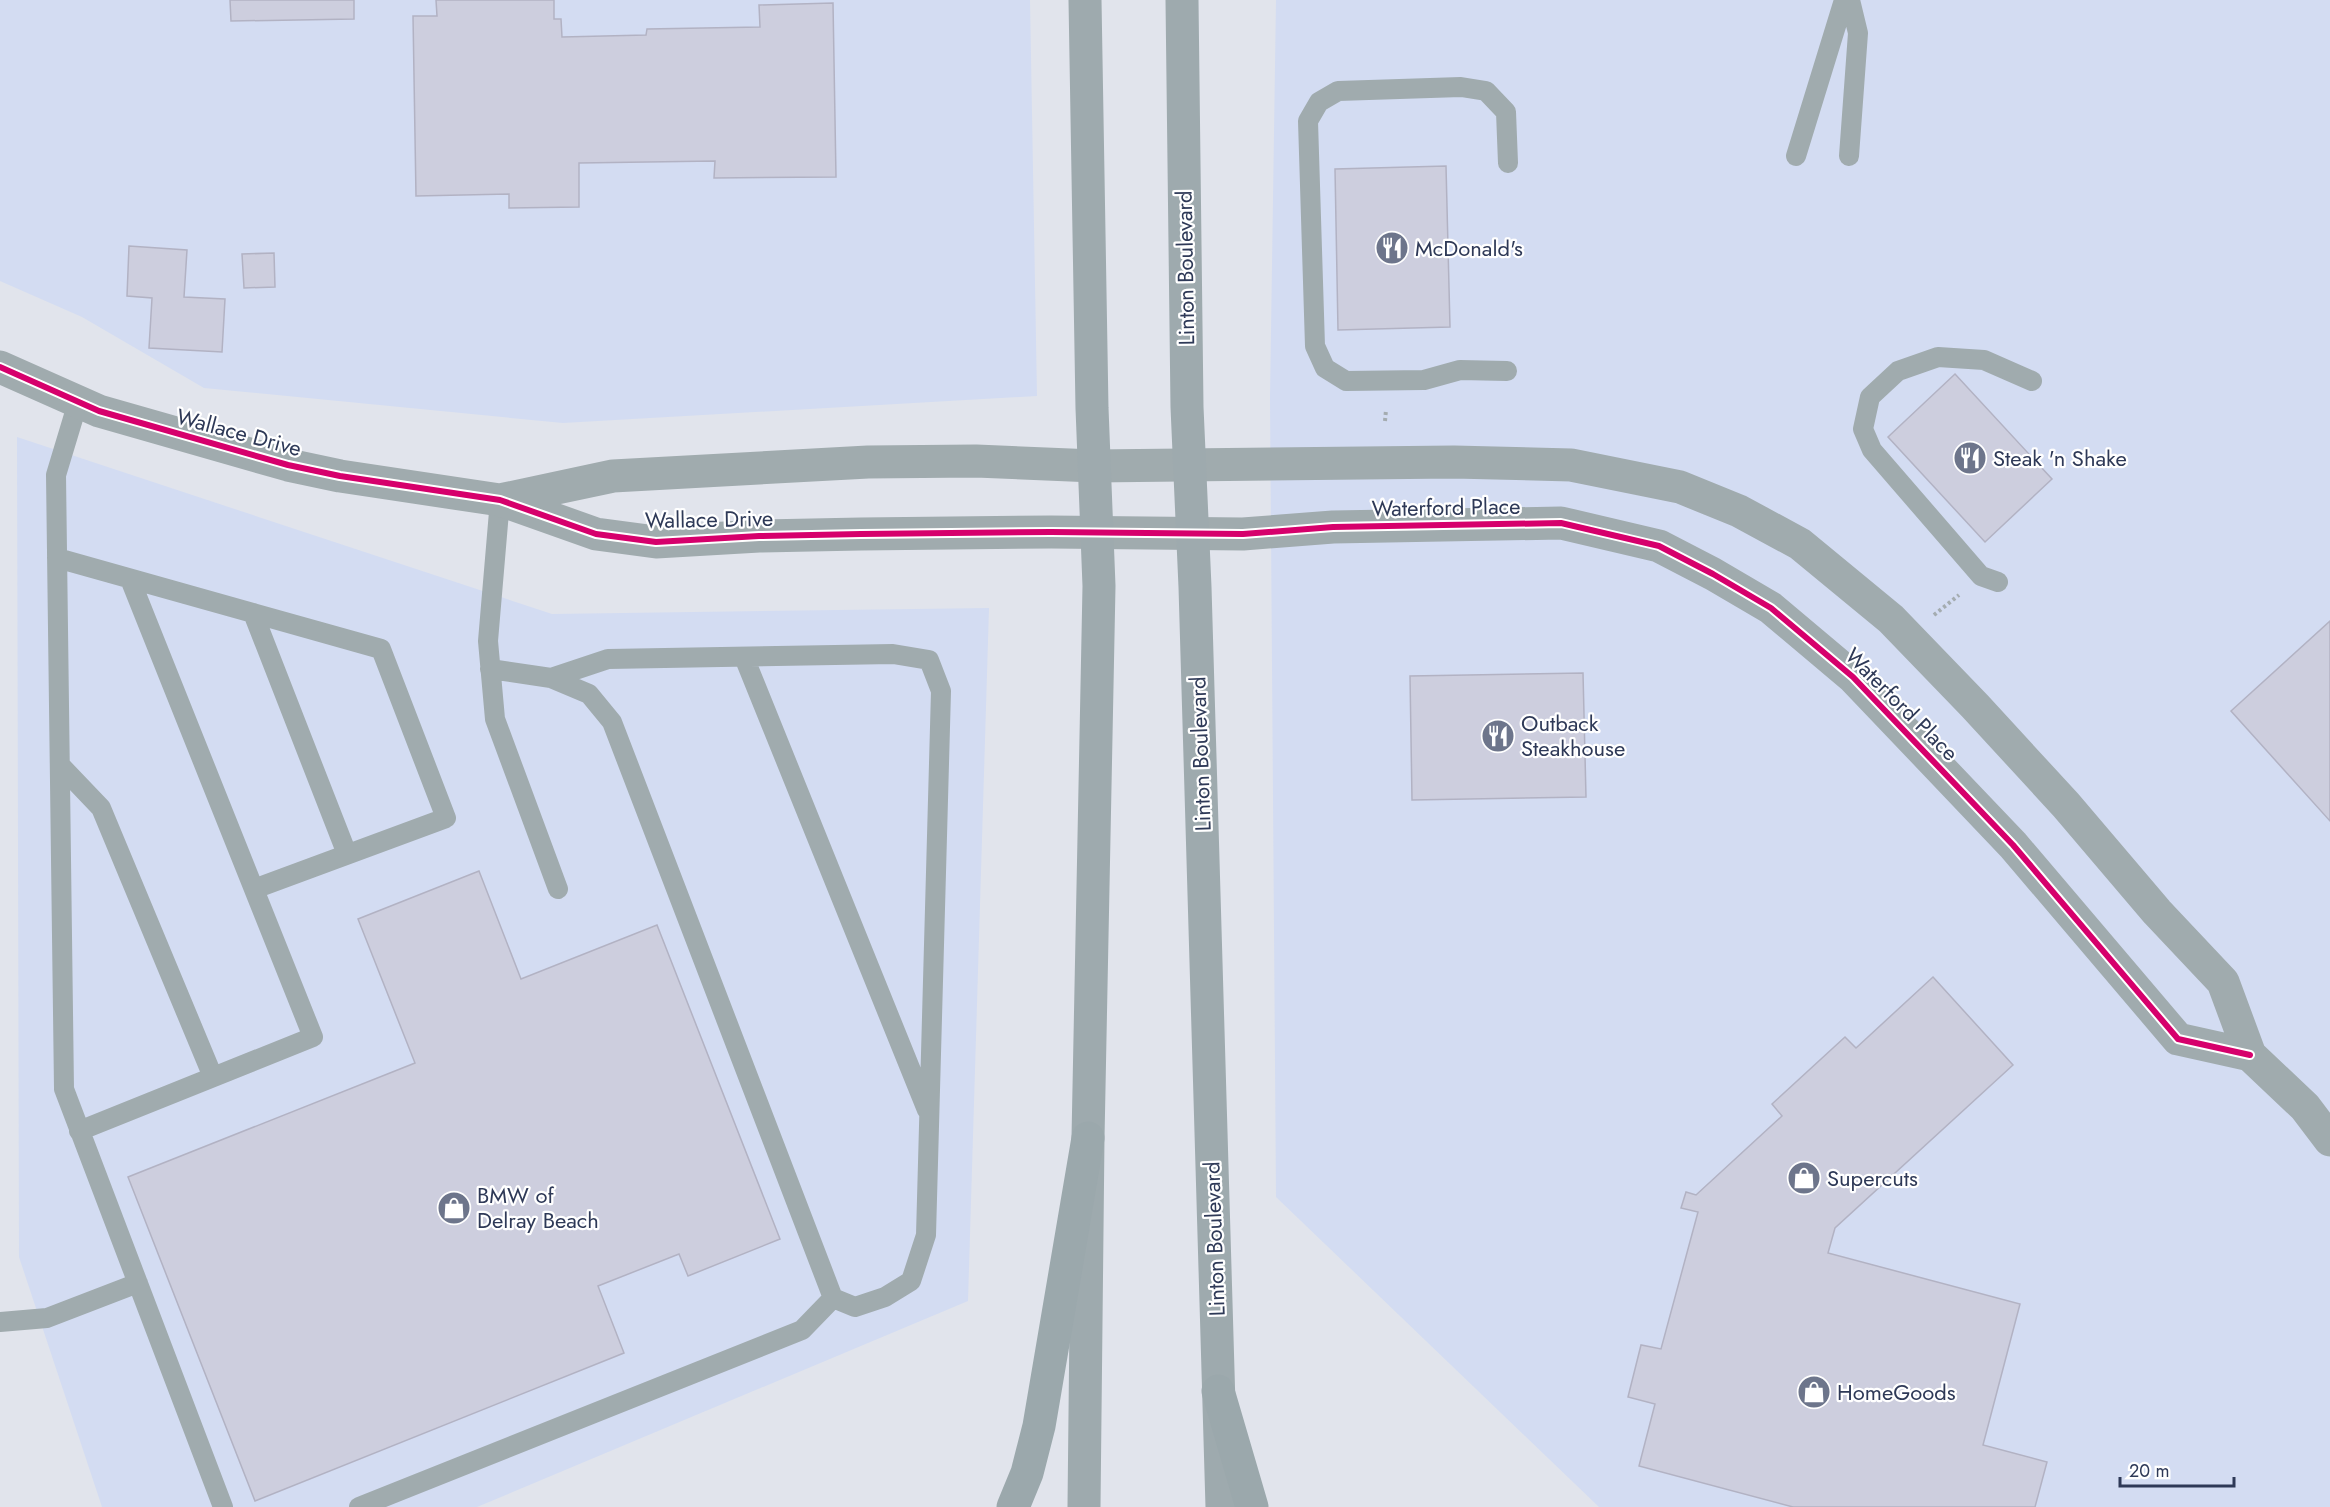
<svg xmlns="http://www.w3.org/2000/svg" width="2330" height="1507" viewBox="0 0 2330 1507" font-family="Jost,sans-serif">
	<rect width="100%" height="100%" fill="#e1e4ec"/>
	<path fill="#d3dcf2" d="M 0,0 L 1030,0 L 1037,396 L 563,423 L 204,388 L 82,317 L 0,281 Z
		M 1276,0 L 2330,0 L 2330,1507 L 1599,1507 L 1276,1197 L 1270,398 Z
		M 17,437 L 552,614 L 989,608 L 968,1301 L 477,1507 L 102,1507 L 19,1257 Z"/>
	<path fill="#cdcede" stroke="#b2b2c3" stroke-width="1.5" d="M 230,0 L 354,0 L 354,19 L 231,21 Z
		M 436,0 L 554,0 L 554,19 L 561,19 L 562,37 L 646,35 L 647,29 L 760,27 L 759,5 L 833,3 L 836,177 L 714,178 L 715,161 L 579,163 L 579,207 L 509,208 L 509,194 L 416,196 L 413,16 L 437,16 Z
		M 1446,166 L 1450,327 L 1338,330 L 1335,169 Z
		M 129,246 L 187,250 L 184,297 L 225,299 L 222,352 L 149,348 L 152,298 L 127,296 Z
		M 274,253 L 275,287 L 244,288 L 242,254 Z
		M 1955,374 L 2052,479 L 1985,542 L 1888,437 Z
		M 2330,621 L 2330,821 L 2231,711 Z
		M 1583,673 L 1586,797 L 1412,800 L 1410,676 Z
		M 479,871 L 521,979 L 657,925 L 780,1239 L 688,1276 L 679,1254 L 598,1286 L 624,1353 L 255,1501 L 128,1177 L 415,1063 L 358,919 Z
		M 1933,977 L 2013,1065 L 1835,1228 L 1828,1253 L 2020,1304 L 1983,1445 L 2047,1462 L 2035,1507 L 1793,1507 L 1639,1466 L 1655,1404 L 1628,1397 L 1641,1345 L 1661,1349 L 1698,1212 L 1681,1208 L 1686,1192 L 1696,1195 L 1782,1116 L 1772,1104 L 1845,1037 L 1856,1048 Z"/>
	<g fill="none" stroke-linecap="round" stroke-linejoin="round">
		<path stroke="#a4acb0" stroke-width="4" stroke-dasharray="3 3" stroke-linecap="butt" d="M 1385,421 L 1386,410
			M 1934,615 L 1959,595"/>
		<path stroke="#a0abae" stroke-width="20" d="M 1796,156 L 1844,0
			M 1849,156 L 1858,33 L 1850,0
			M 1507,371 L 1460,370 L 1424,380 L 1346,381 L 1325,368 L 1315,346 L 1308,121 L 1319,102 L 1338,91 L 1461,87 L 1486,91 L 1506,112 L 1508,163
			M 78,402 L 56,475 L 64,1089 L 223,1507
			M 500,500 L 488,641 L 495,719 L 558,889
			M 57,558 L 381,649 L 446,818 L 254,889
			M 1998,582 L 1981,576 L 1872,450 L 1863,429 L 1870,397 L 1898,371 L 1938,357 L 1984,360 L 2032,381
			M 253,613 L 347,854
			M 744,657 L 927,1110
			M 490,669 L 551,678 L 589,694 L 612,722 L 833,1298 L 855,1307 L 885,1297 L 911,1281 L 926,1235 L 941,691 L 929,660 L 893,654 L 608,659 L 551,678
			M 60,765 L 101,808 L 213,1077
			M 79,1131 L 313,1037 L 130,579
			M 0,1322 L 47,1318 L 138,1283
			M 359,1507 L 802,1330 L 833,1298"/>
		<path stroke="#a0abae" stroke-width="33" d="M 0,367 L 99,411 L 288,465 L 340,476 L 500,500 L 596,534 L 656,542 L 759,536 L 861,534 L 1051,532 L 1243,534 L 1333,527 L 1561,523 L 1659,546 L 1713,574 L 1771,608 L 1853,677 L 2013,845 L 2178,1039 L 2250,1055
			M 500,500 L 613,476 L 868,462 L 976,461 L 1094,466 L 1454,462 L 1571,465 L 1680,487 L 1739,511 L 1800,544 L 1891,619 L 1975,706 L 2066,805 L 2157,912 L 2223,982 L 2250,1055 L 2305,1107 L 2330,1140"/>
		<path stroke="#9eaaae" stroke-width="33" d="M 1182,0 L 1187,407 L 1195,587 L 1222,1507
			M 1084,1507 L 1088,1138 L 1099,586 L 1092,408 L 1085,0"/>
		<path stroke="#9ba8ac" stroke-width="33" d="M 1218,1391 L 1252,1507
			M 1013,1507 L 1027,1473 L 1039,1426 L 1088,1138"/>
		<g stroke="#fff" stroke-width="10">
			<path id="cycleway" d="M 0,367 L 99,411 L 288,465 L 340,476 L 500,500 L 596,534 L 656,542 L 759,536 L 861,534 L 1051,532 L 1243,534 L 1333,527 L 1561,523 L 1659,546 L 1713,574 L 1771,608 L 1853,677 L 2013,845 L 2178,1039 L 2250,1055"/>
		</g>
		<use href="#cycleway" stroke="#d6006c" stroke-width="6"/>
	</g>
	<defs>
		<g id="restaurant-disc" transform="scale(1.725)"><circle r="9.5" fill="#6d758b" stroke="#fff"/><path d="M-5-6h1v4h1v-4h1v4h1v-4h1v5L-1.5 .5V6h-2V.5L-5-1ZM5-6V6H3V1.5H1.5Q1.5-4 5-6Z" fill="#fff"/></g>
		<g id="shop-disc" transform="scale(1.725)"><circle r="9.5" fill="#6d758b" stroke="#fff"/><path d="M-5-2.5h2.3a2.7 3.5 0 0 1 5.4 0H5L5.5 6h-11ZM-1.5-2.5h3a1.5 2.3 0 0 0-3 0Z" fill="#fff"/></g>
	</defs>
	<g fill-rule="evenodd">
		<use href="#restaurant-disc" x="1392" y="248"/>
		<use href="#restaurant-disc" x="1970" y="458"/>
		<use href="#restaurant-disc" x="1498" y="736"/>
		<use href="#shop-disc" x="1804" y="1178"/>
		<use href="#shop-disc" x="454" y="1208"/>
		<use href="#shop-disc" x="1814" y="1392"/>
	</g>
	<g text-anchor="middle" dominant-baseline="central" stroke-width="4.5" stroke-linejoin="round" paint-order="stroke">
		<g font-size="22" fill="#2e3957" stroke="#fff" text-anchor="start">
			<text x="1415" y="248">McDonald's</text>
			<text x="1993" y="458">Steak 'n Shake</text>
			<text x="1521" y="723">Outback<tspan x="1521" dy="25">Steakhouse</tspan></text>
			<text x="1827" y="1178">Supercuts</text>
			<text x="477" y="1195">BMW of<tspan x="477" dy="25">Delray Beach</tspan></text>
			<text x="1837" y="1392">HomeGoods</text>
		</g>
		<g font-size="22" fill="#2e3957" stroke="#fff">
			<text transform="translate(1185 268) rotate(-91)">Linton Boulevard</text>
			<text transform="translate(239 432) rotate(15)">Wallace Drive</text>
			<text transform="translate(1446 507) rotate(-1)">Waterford Place</text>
			<text transform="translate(709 519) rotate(-1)">Wallace Drive</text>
			<text transform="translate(1902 704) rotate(45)">Waterford Place</text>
			<text transform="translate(1200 754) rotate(-92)">Linton Boulevard</text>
			<text transform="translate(1214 1239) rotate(-92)">Linton Boulevard</text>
		</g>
	</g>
	<path d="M2120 1477v9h114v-9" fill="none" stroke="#2e3957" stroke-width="3"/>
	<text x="2129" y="1477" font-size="18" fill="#2e3957" stroke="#ffffff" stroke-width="4.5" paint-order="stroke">20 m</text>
</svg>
